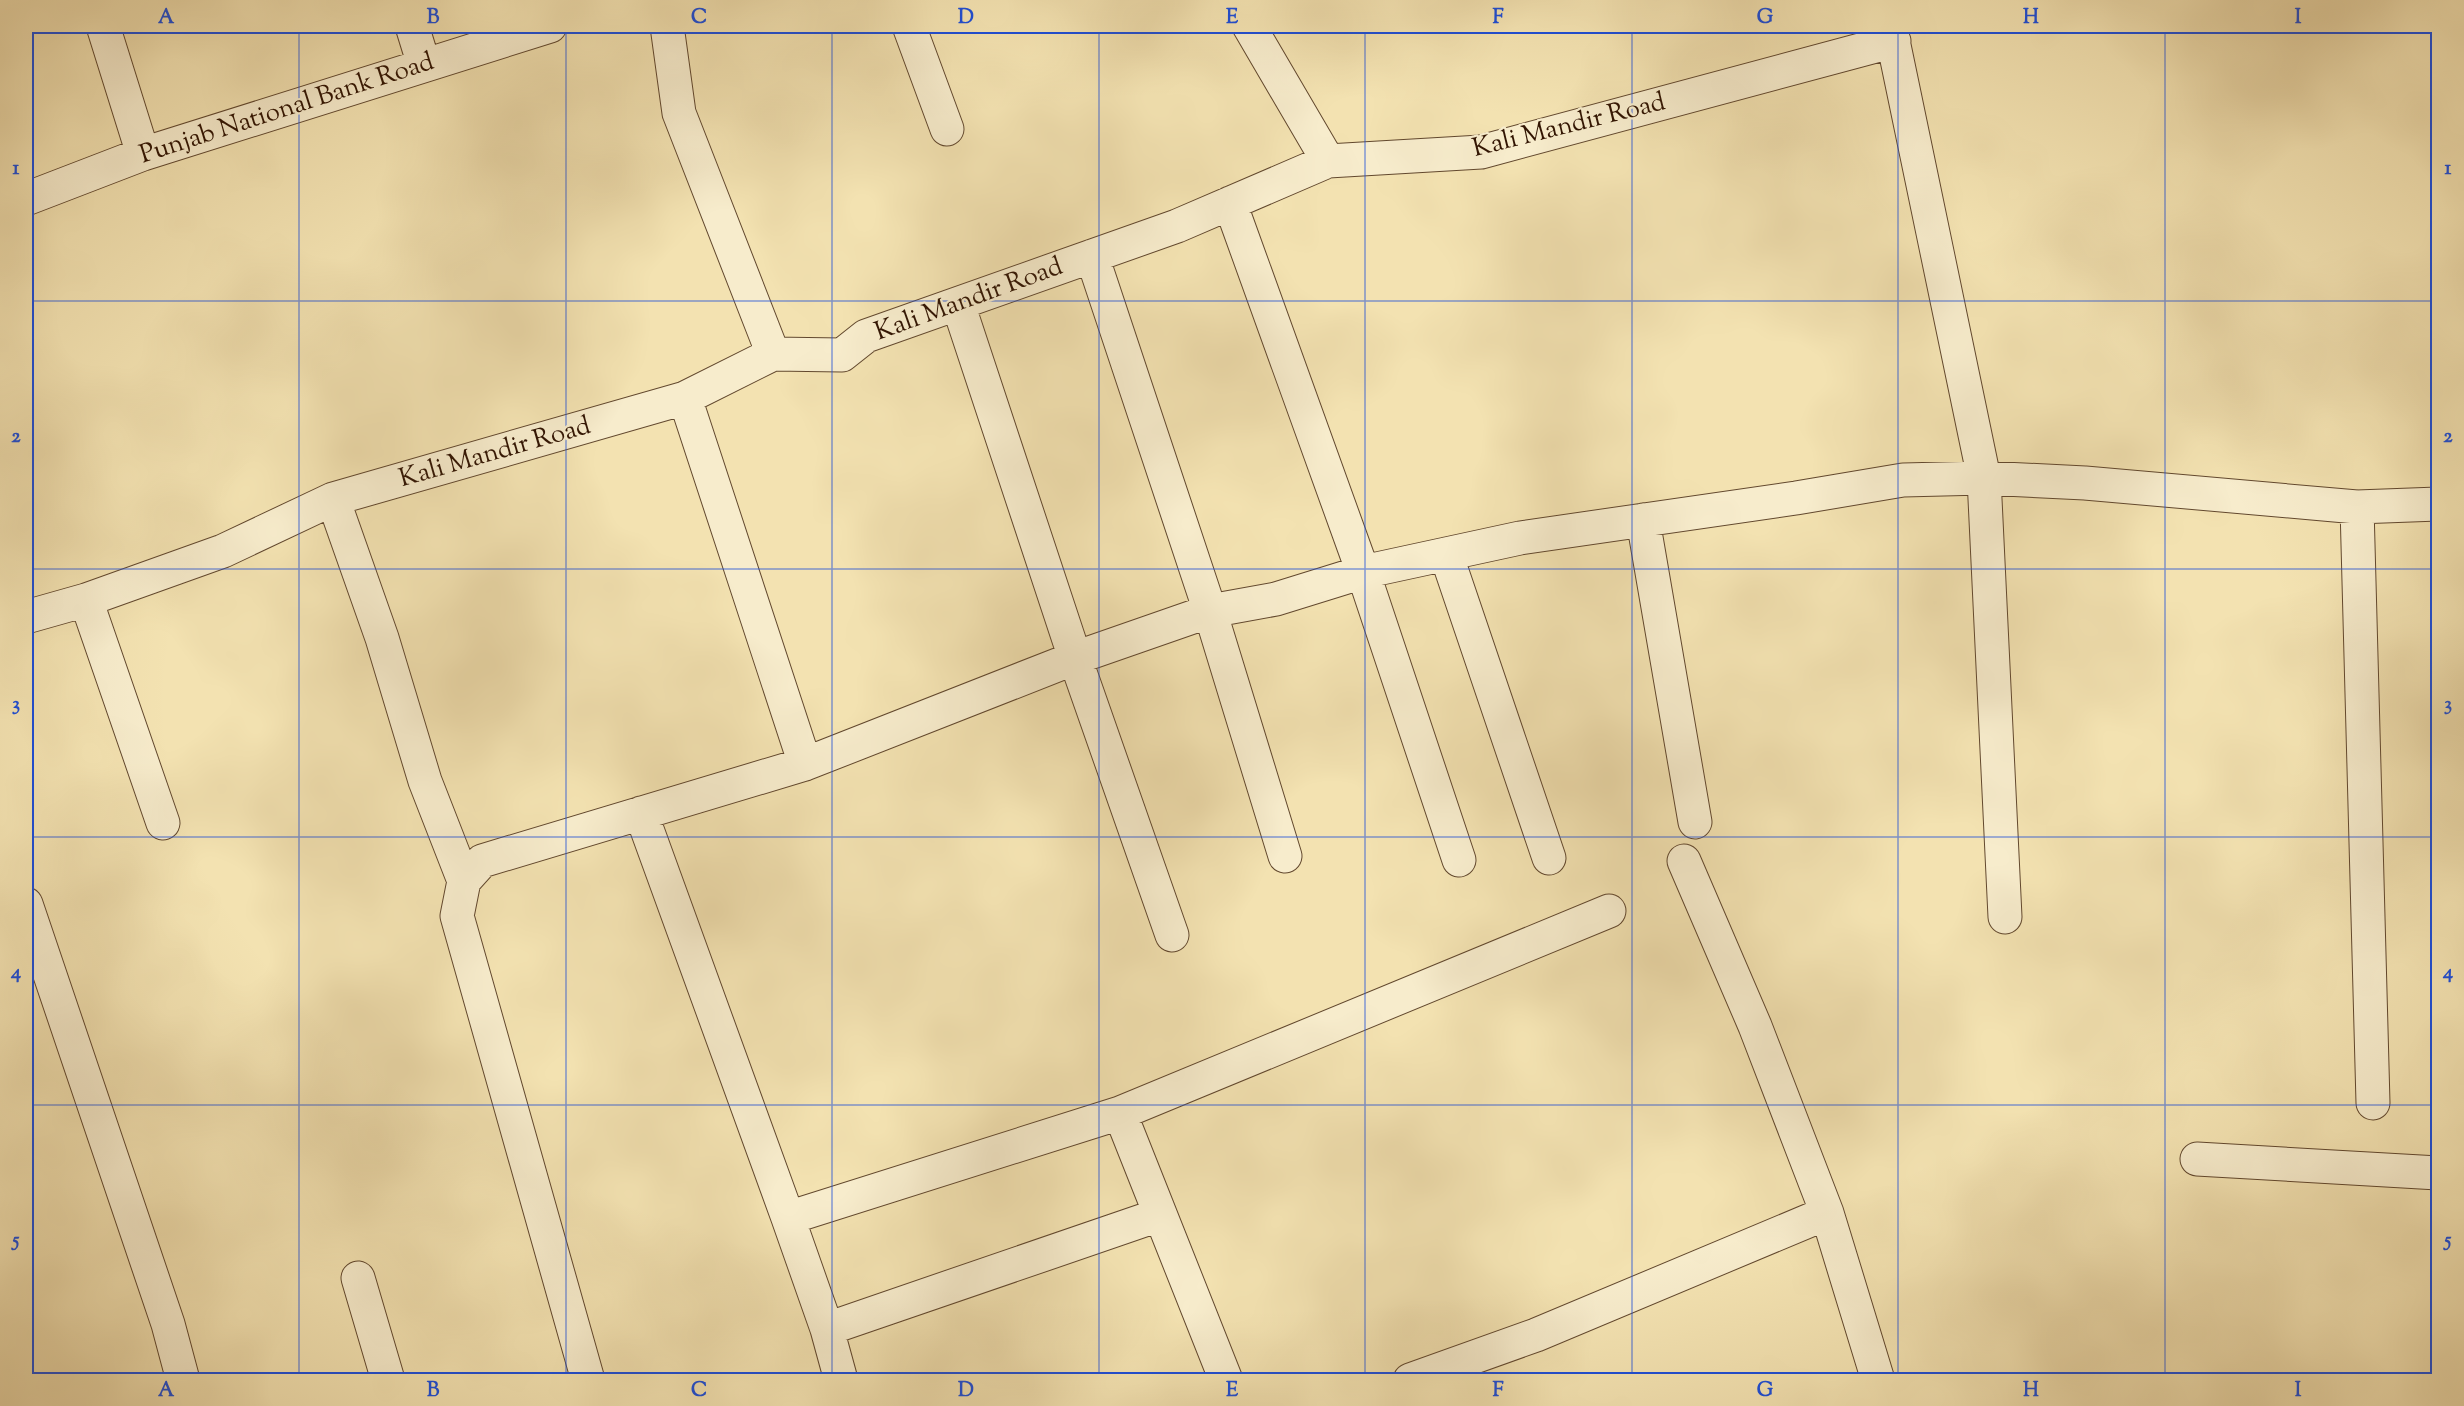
<svg xmlns="http://www.w3.org/2000/svg" width="2464" height="1406" viewBox="0 0 2464 1406" font-family="'Sorts Mill Goudy',serif">
	<rect width="100%" height="100%" fill="#f3e2b1"/>
	<filter id="stains"><feTurbulence type="fractalNoise" baseFrequency=".00333" numOctaves="4"/><feColorMatrix values="0 0 0 0 .2 0 0 0 0 .09 0 0 0 0 .02 0 0 0 .5 -.17"/></filter>
	<radialGradient id="worn" r=".72"><stop offset=".6" stop-color="#630" stop-opacity="0"/><stop offset="1" stop-color="#630" stop-opacity=".3"/></radialGradient>
	<g fill="none" stroke-linecap="round" stroke-linejoin="round">
		<g stroke="#62482e" stroke-width="35">
			<path id="minor" d="M 103,26 L 143,154
				M 412,26 L 424,65
				M 667,26 L 679,113 L 773,354
				M 909,26 L 947,129
				M 1249,26 L 1328,161
				M 1890,26 L 1984,478 L 2005,917
				M 26,199 L 143,154 L 550,26
				M 1230,203 L 1363,572 L 1459,860
				M 1092,256 L 1210,611 L 1285,856
				M 958,304 L 1075,658 L 1172,935
				M 685,398 L 805,764
				M 333,499 L 382,638 L 425,781 L 464,881
				M 2357,507 L 2373,1103
				M 1643,520 L 1695,822
				M 1446,554 L 1549,858
				M 86,600 L 163,823
				M 26,617 L 86,600 L 223,551 L 333,499 L 685,398 L 773,354 L 842,355 L 866,336 L 1177,226 L 1328,161 L 1481,152 L 1894,41
				M 641,813 L 788,1218 L 827,1329 L 841,1380
				M 1684,861 L 1755,1026 L 1827,1213
				M 26,904 L 168,1324 L 183,1380
				M 1120,1113 L 1226,1380
				M 2197,1159 L 2438,1173
				M 788,1218 L 1120,1113 L 1609,911
				M 358,1278 L 388,1380
				M 827,1329 L 1159,1215
				M 588,1380 L 457,916 L 464,881 L 482,861 L 805,764 L 1075,658 L 1210,611 L 1276,599 L 1363,572 L 1520,538 L 1796,498 L 1903,480 L 1984,478 L 2085,483 L 2357,507 L 2438,504
				M 1410,1380 L 1536,1335 L 1827,1213 L 1878,1380"/>
		</g>
		<use href="#minor" stroke="#f7eccc" stroke-width="33"/>
	</g>
	<path fill="none" stroke="#1d4ed8" stroke-width="1.5" stroke-opacity="0.55" d="M 299,26 L 299,1380M 566,26 L 566,1380M 832,26 L 832,1380M 1099,26 L 1099,1380M 1365,26 L 1365,1380M 1632,26 L 1632,1380M 1898,26 L 1898,1380M 2165,26 L 2165,1380M 26,301 L 2438,301M 26,569 L 2438,569M 26,837 L 2438,837M 26,1105 L 2438,1105"/>
	<g text-anchor="middle" dominant-baseline="central" stroke-width="4.5" stroke-linejoin="round" paint-order="stroke">
		<g font-size="26" fill="#311402" stroke="#f7eccc">
			<text transform="translate(287 109) rotate(-18)">Punjab National Bank Road</text>
			<text transform="translate(1569 126) rotate(-14)">Kali Mandir Road</text>
			<text transform="translate(969 300) rotate(-20)">Kali Mandir Road</text>
			<text transform="translate(495 453) rotate(-16)">Kali Mandir Road</text>
		</g>
	</g>
	<rect width="2464" height="1406" fill="none" stroke="#f3e2b1" stroke-width="66"/>
	<rect x="33" y="33" width="2398" height="1340" fill="none" stroke="#1d4ed8" stroke-width="2"/>
	<g font-size="20" text-anchor="middle" font-weight="bold" fill="#1d4ed8">
		<text x="166" y="23">A</text>
		<text x="433" y="23">B</text>
		<text x="699" y="23">C</text>
		<text x="966" y="23">D</text>
		<text x="1232" y="23">E</text>
		<text x="1498" y="23">F</text>
		<text x="1765" y="23">G</text>
		<text x="2031" y="23">H</text>
		<text x="2298" y="23">I</text>
		<text x="16" y="174">1</text>
		<text x="2448" y="174">1</text>
		<text x="16" y="442">2</text>
		<text x="2448" y="442">2</text>
		<text x="16" y="710">3</text>
		<text x="2448" y="710">3</text>
		<text x="16" y="978">4</text>
		<text x="2448" y="978">4</text>
		<text x="16" y="1246">5</text>
		<text x="2448" y="1246">5</text>
		<text x="166" y="1396">A</text>
		<text x="433" y="1396">B</text>
		<text x="699" y="1396">C</text>
		<text x="966" y="1396">D</text>
		<text x="1232" y="1396">E</text>
		<text x="1498" y="1396">F</text>
		<text x="1765" y="1396">G</text>
		<text x="2031" y="1396">H</text>
		<text x="2298" y="1396">I</text>
	</g>
	<rect width="100%" height="100%" filter="url(#stains)"/>
	<rect width="100%" height="100%" fill="url(#worn)"/>
</svg>
